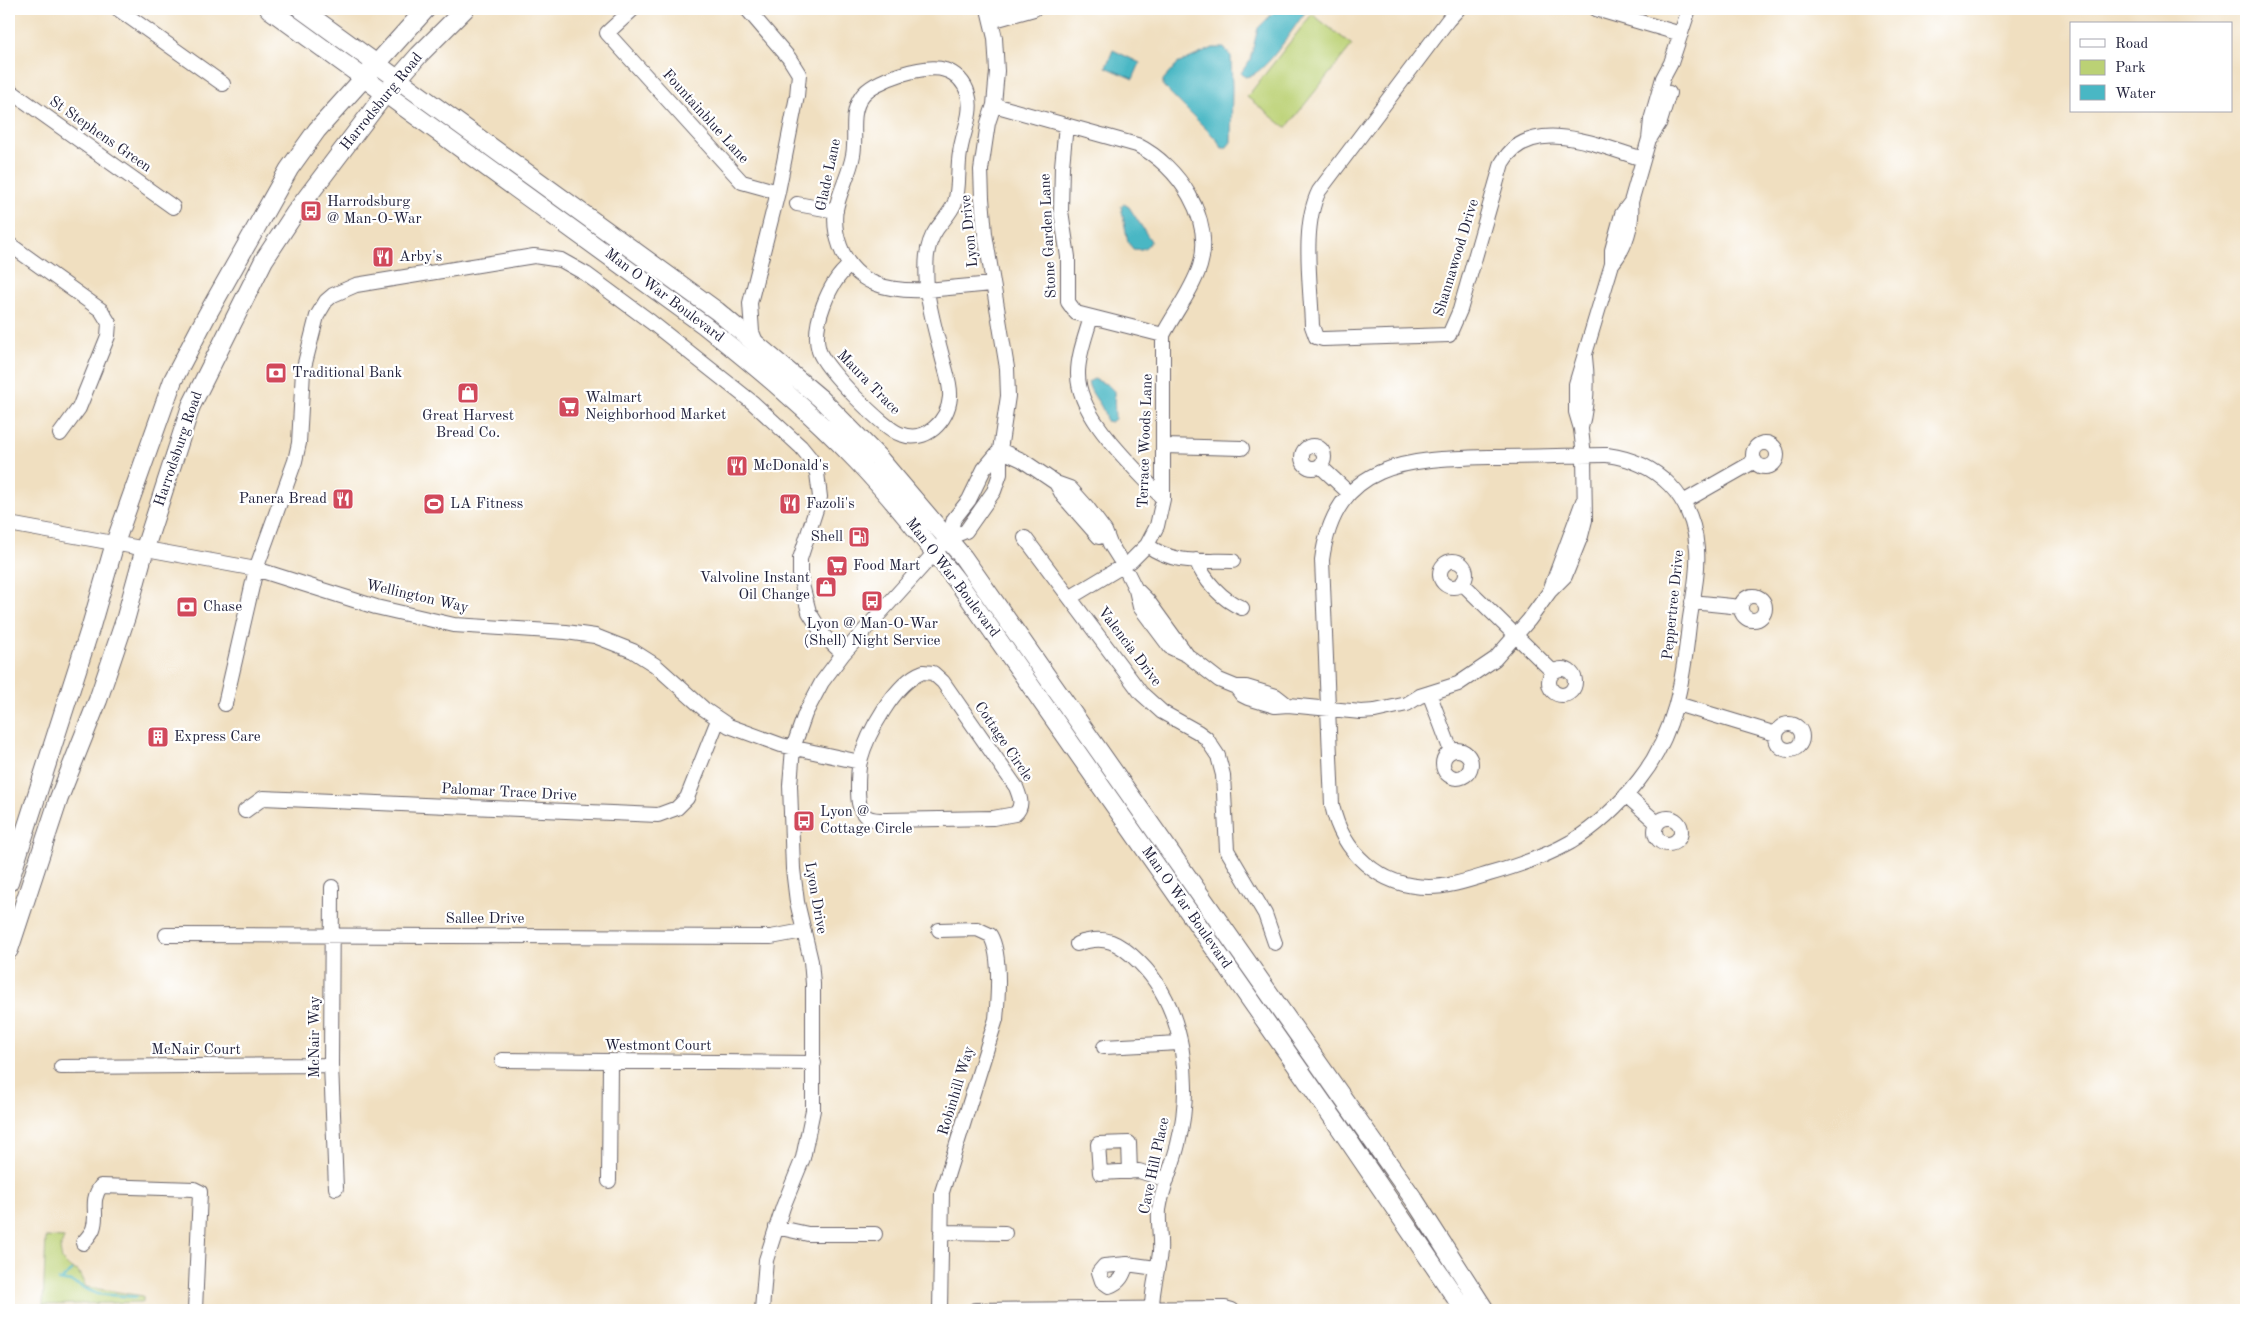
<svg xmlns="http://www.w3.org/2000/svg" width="2255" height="1319" viewBox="0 0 2255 1319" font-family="'Old Standard TT',serif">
	<rect width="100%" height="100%" fill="#fff"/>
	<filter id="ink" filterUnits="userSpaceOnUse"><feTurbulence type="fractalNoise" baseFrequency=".02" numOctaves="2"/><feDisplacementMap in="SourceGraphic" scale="10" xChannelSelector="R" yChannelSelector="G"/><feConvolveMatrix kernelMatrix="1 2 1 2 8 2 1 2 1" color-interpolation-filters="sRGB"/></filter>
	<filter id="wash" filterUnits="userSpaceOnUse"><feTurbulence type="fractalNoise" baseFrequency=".0096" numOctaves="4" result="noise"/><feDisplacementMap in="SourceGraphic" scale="20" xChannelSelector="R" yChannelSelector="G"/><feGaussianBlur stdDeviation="1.12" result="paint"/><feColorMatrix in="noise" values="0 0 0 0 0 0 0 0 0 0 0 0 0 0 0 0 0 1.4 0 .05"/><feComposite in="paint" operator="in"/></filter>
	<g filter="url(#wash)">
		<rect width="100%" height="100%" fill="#f0dfc0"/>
		<path fill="#bbd175" stroke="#6e7a58" d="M 1312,14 L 1352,45 L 1286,128 L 1247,97 Z
			M 46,1237 L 64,1238 L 60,1249 L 62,1260 L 70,1268 L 78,1271 L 86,1287 L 143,1296 L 143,1302 L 43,1305 Z"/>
		<path fill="#49b7c4" stroke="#366c80" d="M 1277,9 L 1308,9 C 1293,26 1267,75 1245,77 L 1241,73 L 1250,60 L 1258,28 Z
			M 1213,48 L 1224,48 L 1231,56 L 1232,88 L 1231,142 L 1226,148 L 1222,148 L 1217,140 L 1163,86 L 1163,80 L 1177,64 Z
			M 1113,50 L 1140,63 L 1133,79 L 1106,67 Z
			M 1124,204 L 1129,207 L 1151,241 C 1146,249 1142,250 1133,249 L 1128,242 L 1121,206 Z
			M 1094,379 L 1108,385 L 1114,391 L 1115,419 L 1111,422 L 1106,421 C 1105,405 1091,397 1088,382 Z"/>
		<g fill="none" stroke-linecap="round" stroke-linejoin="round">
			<path stroke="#49b7c4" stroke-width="2.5" d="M 62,1279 L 72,1271
				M 58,1280 L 72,1282 L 97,1294 L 137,1297"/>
		</g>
	</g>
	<g filter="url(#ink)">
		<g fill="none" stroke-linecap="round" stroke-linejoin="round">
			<g stroke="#6a646a" stroke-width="16">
				<path id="minor" d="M 118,9 L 223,84
					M 633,9 L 607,33 L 742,182 L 778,192 L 750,303 L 752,332 L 756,342
					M 747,9 L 789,58 L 799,74 L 797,96 L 778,192
					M 1458,9 L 1448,20 L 1319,191 C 1301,227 1311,286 1312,326 L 1316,337 L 1323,339 L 1449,335 L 1460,310 L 1502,163 C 1531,113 1602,147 1643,159
					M 1596,9 L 1681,34
					M 991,21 L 1034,9
					M 9,90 L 173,207
					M 994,105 L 1137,145 C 1179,166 1214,219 1200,266 C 1192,291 1175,312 1163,335
					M 1066,125 L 1062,166 L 1061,211 L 1068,257 L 1068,302 L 1076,313 L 1163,335
					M 1650,138 L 1660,122 L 1669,93
					M 797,204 L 836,211
					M 9,244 L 101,310 L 109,323 L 108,336 L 79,408 L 60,434
					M 1612,264 C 1626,247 1633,224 1631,202
					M 849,266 C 829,282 811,326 819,351 C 825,369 883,428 900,434 C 926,444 948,421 950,397 C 951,383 945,369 942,356 C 936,334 930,312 927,290 L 927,289 C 926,268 924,248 936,230 C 942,221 951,213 955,202 C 960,186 957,169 960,153 C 962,134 974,113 968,94 C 965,83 956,73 945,70 C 926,63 873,80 862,96 C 849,114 857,135 853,155 C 850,173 840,190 836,209 C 834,221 836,235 840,246 C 854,285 889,292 927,290 L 992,284
					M 1091,317 C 1086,335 1078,355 1078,373 C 1077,418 1135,467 1163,499
					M 1581,428 C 1587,405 1588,381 1585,357
					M1753 455a12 12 0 1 1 24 0a12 12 0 1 1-24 0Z
					M1302 457a11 11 0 1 1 22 0a11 11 0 1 1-22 0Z
					M 1164,446 L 1242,448
					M 1000,450 L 1022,460 L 1056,483 L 1070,488 L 1087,507 L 1105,531 L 1110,544 L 1124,566 L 1136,590 L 1140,607 L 1170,647 L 1187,655 L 1219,680 L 1236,687 L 1246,687 L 1276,696 L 1285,703
					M 1607,455 C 1658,462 1693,496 1697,549 C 1699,574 1692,601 1689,625 C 1683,681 1675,735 1639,780 C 1620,804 1597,826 1571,842 C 1545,857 1517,866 1489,874 C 1469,880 1449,887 1429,887 C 1379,887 1342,852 1332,805 L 1322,560 C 1335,461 1408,459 1489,457 C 1528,457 1567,456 1607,455 Z
					M 1320,466 L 1349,493
					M 1056,483 L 1063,496 L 1099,537
					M 1683,502 L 1755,461
					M 9,524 L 256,569 L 376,607 L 454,625 L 566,632 L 595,636 L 633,651 L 655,665 L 704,709 L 729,726 L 781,745 L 860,762
					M 948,538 L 966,531 L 994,491 L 1000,474 L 1000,450 L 1008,396 L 1007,368 L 985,234 L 982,198 L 981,170 L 988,123 L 994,105 L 997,71 L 995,38 L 988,9
					M 1025,538 L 1141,693 L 1162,712 L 1198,732 L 1206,738 L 1218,756 L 1223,775 L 1227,850 L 1265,914 L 1275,943
					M 1147,545 C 1174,565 1202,560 1233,561
					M 1196,560 C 1204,580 1222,600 1242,608
					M1440 574a13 13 0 1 1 26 0a13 13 0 1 1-26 0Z
					M 1462,583 L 1553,672
					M 1551,588 L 1583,501
					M 1137,590 L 1148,601 L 1187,655
					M1741 608a12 12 0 1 1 24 0a12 12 0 1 1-24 0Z
					M 1071,597 L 1131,561 L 1147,545 L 1157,526 L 1163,499 L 1163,335
					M 1692,602 L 1741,607
					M1549 682a13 13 0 1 1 26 0a13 13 0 1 1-26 0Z
					M 923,672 L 933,673 L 943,682 L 1016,787 C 1020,797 1024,806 1015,814 L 993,818 L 886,820 C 880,820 872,820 867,817 C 858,811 858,797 858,788 C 858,779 858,770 860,761 C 867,734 895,682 923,672 Z
					M 1236,687 L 1242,695 L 1248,698 L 1275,706 L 1288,705 L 1361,712 L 1375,711 L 1407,704 L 1420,696 L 1458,684 L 1495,659 L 1529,620 L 1550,591 L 1565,576 L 1581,536 L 1585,520 L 1584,456 L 1581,429 L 1576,412 L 1576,384 L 1612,264 L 1612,250 L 1622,214 L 1631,202 L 1649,139 L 1651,120 L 1663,78 L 1671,63 L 1689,9
					M 1429,693 L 1451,751
					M 225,704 L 256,569 L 295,461 L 299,443 L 303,371 L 317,316 L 326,301 L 333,295 L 356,285 L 534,256 L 561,260 L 586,274 L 651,322 L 752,402 L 801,447 L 810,458 L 817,473 L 820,497 L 800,559 L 800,577 L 809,612 L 824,636 L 843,654
					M 1677,704 L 1776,734
					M1776 737a13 13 0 1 1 26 0a13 13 0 1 1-26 0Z
					M1443 764a14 14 0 1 1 28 0a14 14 0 1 1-28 0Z
					M 1626,795 L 1657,823
					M 245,811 L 263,798 L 658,815 L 677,808 L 687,798 L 718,720
					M1655 831a13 13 0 1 1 26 0a13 13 0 1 1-26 0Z
					M 332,887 L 331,1065 L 336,1188
					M 939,930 L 977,929 L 990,935 C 1001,953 998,998 996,1019 L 942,1192 L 940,1310
					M 166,935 L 771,937 L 803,931
					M 1077,944 C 1105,934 1119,942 1140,963 C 1185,1008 1193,1084 1178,1144 C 1173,1166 1162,1187 1159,1210 C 1158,1224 1161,1238 1160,1252 C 1158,1270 1152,1288 1152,1308
					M 1104,1047 L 1179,1043
					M 502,1060 L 814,1063
					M 61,1067 L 331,1065
					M 1130,1172 L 1129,1143 L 1098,1144 L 1100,1173 L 1139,1171 L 1167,1180
					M 609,1181 L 610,1063
					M 776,1227 L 808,1234 L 875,1234
					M 941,1232 L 1005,1233
					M 83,1243 C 86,1239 91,1234 93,1229 C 99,1213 89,1202 101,1186 L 194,1189 L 200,1192 L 195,1310
					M 1127,1264 C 1123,1275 1121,1282 1109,1286 L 1102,1281 L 1099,1272 L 1104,1266 L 1127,1264 L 1156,1268
					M 762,1310 L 766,1260 L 783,1207 L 803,1158 L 813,1110 L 813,984 L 811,961 L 797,902 L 793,869 L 790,785 L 793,748 L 805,714 L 822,682 L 843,654 L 948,538 L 954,519 L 969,500 L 984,469 L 1000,450
					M 975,1310 L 1225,1308 L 1232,1310"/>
			</g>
			<g stroke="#6a646a" stroke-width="20">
				<path id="major" d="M 269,9 L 704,325 C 758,368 811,412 858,462 C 895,501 927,543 960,585 L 1338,1125 L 1464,1310
					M 301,9 L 717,311 L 821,399 L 878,457 L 963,557 L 1415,1201 L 1485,1310
					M 9,882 L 91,626 L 115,543 L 173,380 L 207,315 L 289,169 L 317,130 L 426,9
					M 9,950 L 59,798 L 98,700 L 126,617 L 145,548 L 191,406 L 264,260 L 295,213 L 385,94 L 419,55 L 465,9"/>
			</g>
			<use href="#minor" stroke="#fff" stroke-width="14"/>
			<use href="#major" stroke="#fff" stroke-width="18"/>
		</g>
	</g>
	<defs>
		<g id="bus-square" transform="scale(1.125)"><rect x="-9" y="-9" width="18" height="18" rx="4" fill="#d1495b" stroke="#fff"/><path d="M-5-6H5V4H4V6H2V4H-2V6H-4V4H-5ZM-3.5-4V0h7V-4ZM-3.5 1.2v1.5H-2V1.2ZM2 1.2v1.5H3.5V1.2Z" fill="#fff"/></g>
		<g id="restaurant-square" transform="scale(1.125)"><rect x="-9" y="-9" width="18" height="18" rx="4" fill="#d1495b" stroke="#fff"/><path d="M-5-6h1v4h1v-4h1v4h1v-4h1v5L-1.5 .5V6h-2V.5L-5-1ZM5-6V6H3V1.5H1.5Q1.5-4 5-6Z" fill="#fff"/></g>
		<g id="bank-square" transform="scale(1.125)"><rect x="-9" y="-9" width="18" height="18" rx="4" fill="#d1495b" stroke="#fff"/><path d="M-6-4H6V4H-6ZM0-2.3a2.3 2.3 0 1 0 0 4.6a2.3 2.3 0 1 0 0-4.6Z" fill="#fff"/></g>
		<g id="shop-square" transform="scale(1.125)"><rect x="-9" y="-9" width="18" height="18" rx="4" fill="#d1495b" stroke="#fff"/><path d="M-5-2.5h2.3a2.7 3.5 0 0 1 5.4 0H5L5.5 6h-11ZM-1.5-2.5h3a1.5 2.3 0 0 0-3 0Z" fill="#fff"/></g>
		<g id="supermarket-square" transform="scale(1.125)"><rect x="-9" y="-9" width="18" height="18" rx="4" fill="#d1495b" stroke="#fff"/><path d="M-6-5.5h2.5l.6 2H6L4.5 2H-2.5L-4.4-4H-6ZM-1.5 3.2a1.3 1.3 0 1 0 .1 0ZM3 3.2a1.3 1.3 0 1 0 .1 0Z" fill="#fff"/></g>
		<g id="stadium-square" transform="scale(1.125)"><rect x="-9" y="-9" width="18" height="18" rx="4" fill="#d1495b" stroke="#fff"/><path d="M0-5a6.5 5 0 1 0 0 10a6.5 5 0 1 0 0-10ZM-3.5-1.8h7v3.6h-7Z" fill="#fff"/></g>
		<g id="fuel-square" transform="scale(1.125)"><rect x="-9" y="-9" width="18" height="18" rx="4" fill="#d1495b" stroke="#fff"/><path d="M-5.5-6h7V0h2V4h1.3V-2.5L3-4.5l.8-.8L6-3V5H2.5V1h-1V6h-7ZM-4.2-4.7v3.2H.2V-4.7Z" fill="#fff"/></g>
		<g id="building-square" transform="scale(1.125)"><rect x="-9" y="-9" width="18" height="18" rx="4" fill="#d1495b" stroke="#fff"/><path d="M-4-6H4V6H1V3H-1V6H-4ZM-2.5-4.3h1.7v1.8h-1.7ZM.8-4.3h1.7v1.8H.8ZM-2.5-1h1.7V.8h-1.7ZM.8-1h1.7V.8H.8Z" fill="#fff"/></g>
	</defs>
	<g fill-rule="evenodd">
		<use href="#bus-square" x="311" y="211"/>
		<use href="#restaurant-square" x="383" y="257"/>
		<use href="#bank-square" x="276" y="373"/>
		<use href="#shop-square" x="468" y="393"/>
		<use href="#supermarket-square" x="569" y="407"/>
		<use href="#restaurant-square" x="737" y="466"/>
		<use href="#restaurant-square" x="343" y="499"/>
		<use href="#stadium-square" x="434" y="504"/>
		<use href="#restaurant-square" x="790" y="504"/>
		<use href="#fuel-square" x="859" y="537"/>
		<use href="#supermarket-square" x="837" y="566"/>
		<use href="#shop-square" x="826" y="587"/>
		<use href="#bus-square" x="872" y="601"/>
		<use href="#bank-square" x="187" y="607"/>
		<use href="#building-square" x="158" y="737"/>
		<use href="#bus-square" x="804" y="821"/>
	</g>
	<g text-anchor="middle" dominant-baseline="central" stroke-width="4.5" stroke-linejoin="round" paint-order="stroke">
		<g font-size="15" fill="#22223b" stroke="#fff">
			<text transform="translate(382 102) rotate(-51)">Harrodsburg Road</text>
			<text transform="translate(705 117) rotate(48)">Fountainblue Lane</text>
			<text transform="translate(100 135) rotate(35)">St Stephens Green</text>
			<text transform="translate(829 175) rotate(-78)">Glade Lane</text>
			<text transform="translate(970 231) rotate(-96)">Lyon Drive</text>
			<text transform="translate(1049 236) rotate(-93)">Stone Garden Lane</text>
			<text transform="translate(1457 258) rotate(-73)">Shannawood Drive</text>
			<text transform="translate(664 296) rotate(37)">Man O War Boulevard</text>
			<text transform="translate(868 383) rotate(46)">Maura Trace</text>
			<text transform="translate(1146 441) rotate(-88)">Terrace Woods Lane</text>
			<text transform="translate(179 449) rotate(-71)">Harrodsburg Road</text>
			<text transform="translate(952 578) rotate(53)">Man O War Boulevard</text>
			<text transform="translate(417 597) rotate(13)">Wellington Way</text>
			<text transform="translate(1674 605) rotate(-84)">Peppertree Drive</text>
			<text transform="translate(1129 647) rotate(53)">Valencia Drive</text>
			<text transform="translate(1003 742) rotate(56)">Cottage Circle</text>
			<text transform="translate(509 793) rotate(3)">Palomar Trace Drive</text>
			<text transform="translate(815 898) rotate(80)">Lyon Drive</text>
			<text transform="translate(1186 908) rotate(55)">Man O War Boulevard</text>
			<text x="485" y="919">Sallee Drive</text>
			<text transform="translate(315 1037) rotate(-90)">McNair Way</text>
			<text x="658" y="1046">Westmont Court</text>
			<text x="196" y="1050">McNair Court</text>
			<text transform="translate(957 1091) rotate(-73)">Robinhill Way</text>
			<text transform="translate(1155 1166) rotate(-78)">Cave Hill Place</text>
		</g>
		<g font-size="15" fill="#22223b" stroke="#fff" text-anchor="start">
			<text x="327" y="202">Harrodsburg<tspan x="327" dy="17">@ Man-O-War</tspan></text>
			<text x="399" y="257">Arby's</text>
			<text x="292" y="373">Traditional Bank</text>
			<text x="585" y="398">Walmart<tspan x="585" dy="17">Neighborhood Market</tspan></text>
			<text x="468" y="416" text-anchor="middle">Great Harvest<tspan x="468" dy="17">Bread Co.</tspan></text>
			<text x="753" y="466">McDonald's</text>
			<text x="327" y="499" text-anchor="end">Panera Bread</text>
			<text x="450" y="504">LA Fitness</text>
			<text x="806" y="504">Fazoli's</text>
			<text x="843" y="537" text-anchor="end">Shell</text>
			<text x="853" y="566">Food Mart</text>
			<text x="810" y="578" text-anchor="end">Valvoline Instant<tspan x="810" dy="17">Oil Change</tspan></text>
			<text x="203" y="607">Chase</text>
			<text x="872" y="624" text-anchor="middle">Lyon @ Man-O-War<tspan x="872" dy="17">(Shell) Night Service</tspan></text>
			<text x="174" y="737">Express Care</text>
			<text x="820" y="812">Lyon @<tspan x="820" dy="17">Cottage Circle</tspan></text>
		</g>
	</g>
	<rect width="2255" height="1319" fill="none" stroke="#fff" stroke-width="30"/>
	<rect x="2070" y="22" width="162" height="90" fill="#ffffff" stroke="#a7a7b1"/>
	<rect x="2080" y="39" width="25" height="8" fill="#ffffff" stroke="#a7a7b1"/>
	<text x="2115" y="48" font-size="15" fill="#22223b">Road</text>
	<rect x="2080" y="60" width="25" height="15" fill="#bbd175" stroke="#a7a7b1"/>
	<text x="2115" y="72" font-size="15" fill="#22223b">Park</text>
	<rect x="2080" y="85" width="25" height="15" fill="#49b7c4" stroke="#a7a7b1"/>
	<text x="2115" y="98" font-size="15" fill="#22223b">Water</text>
</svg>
